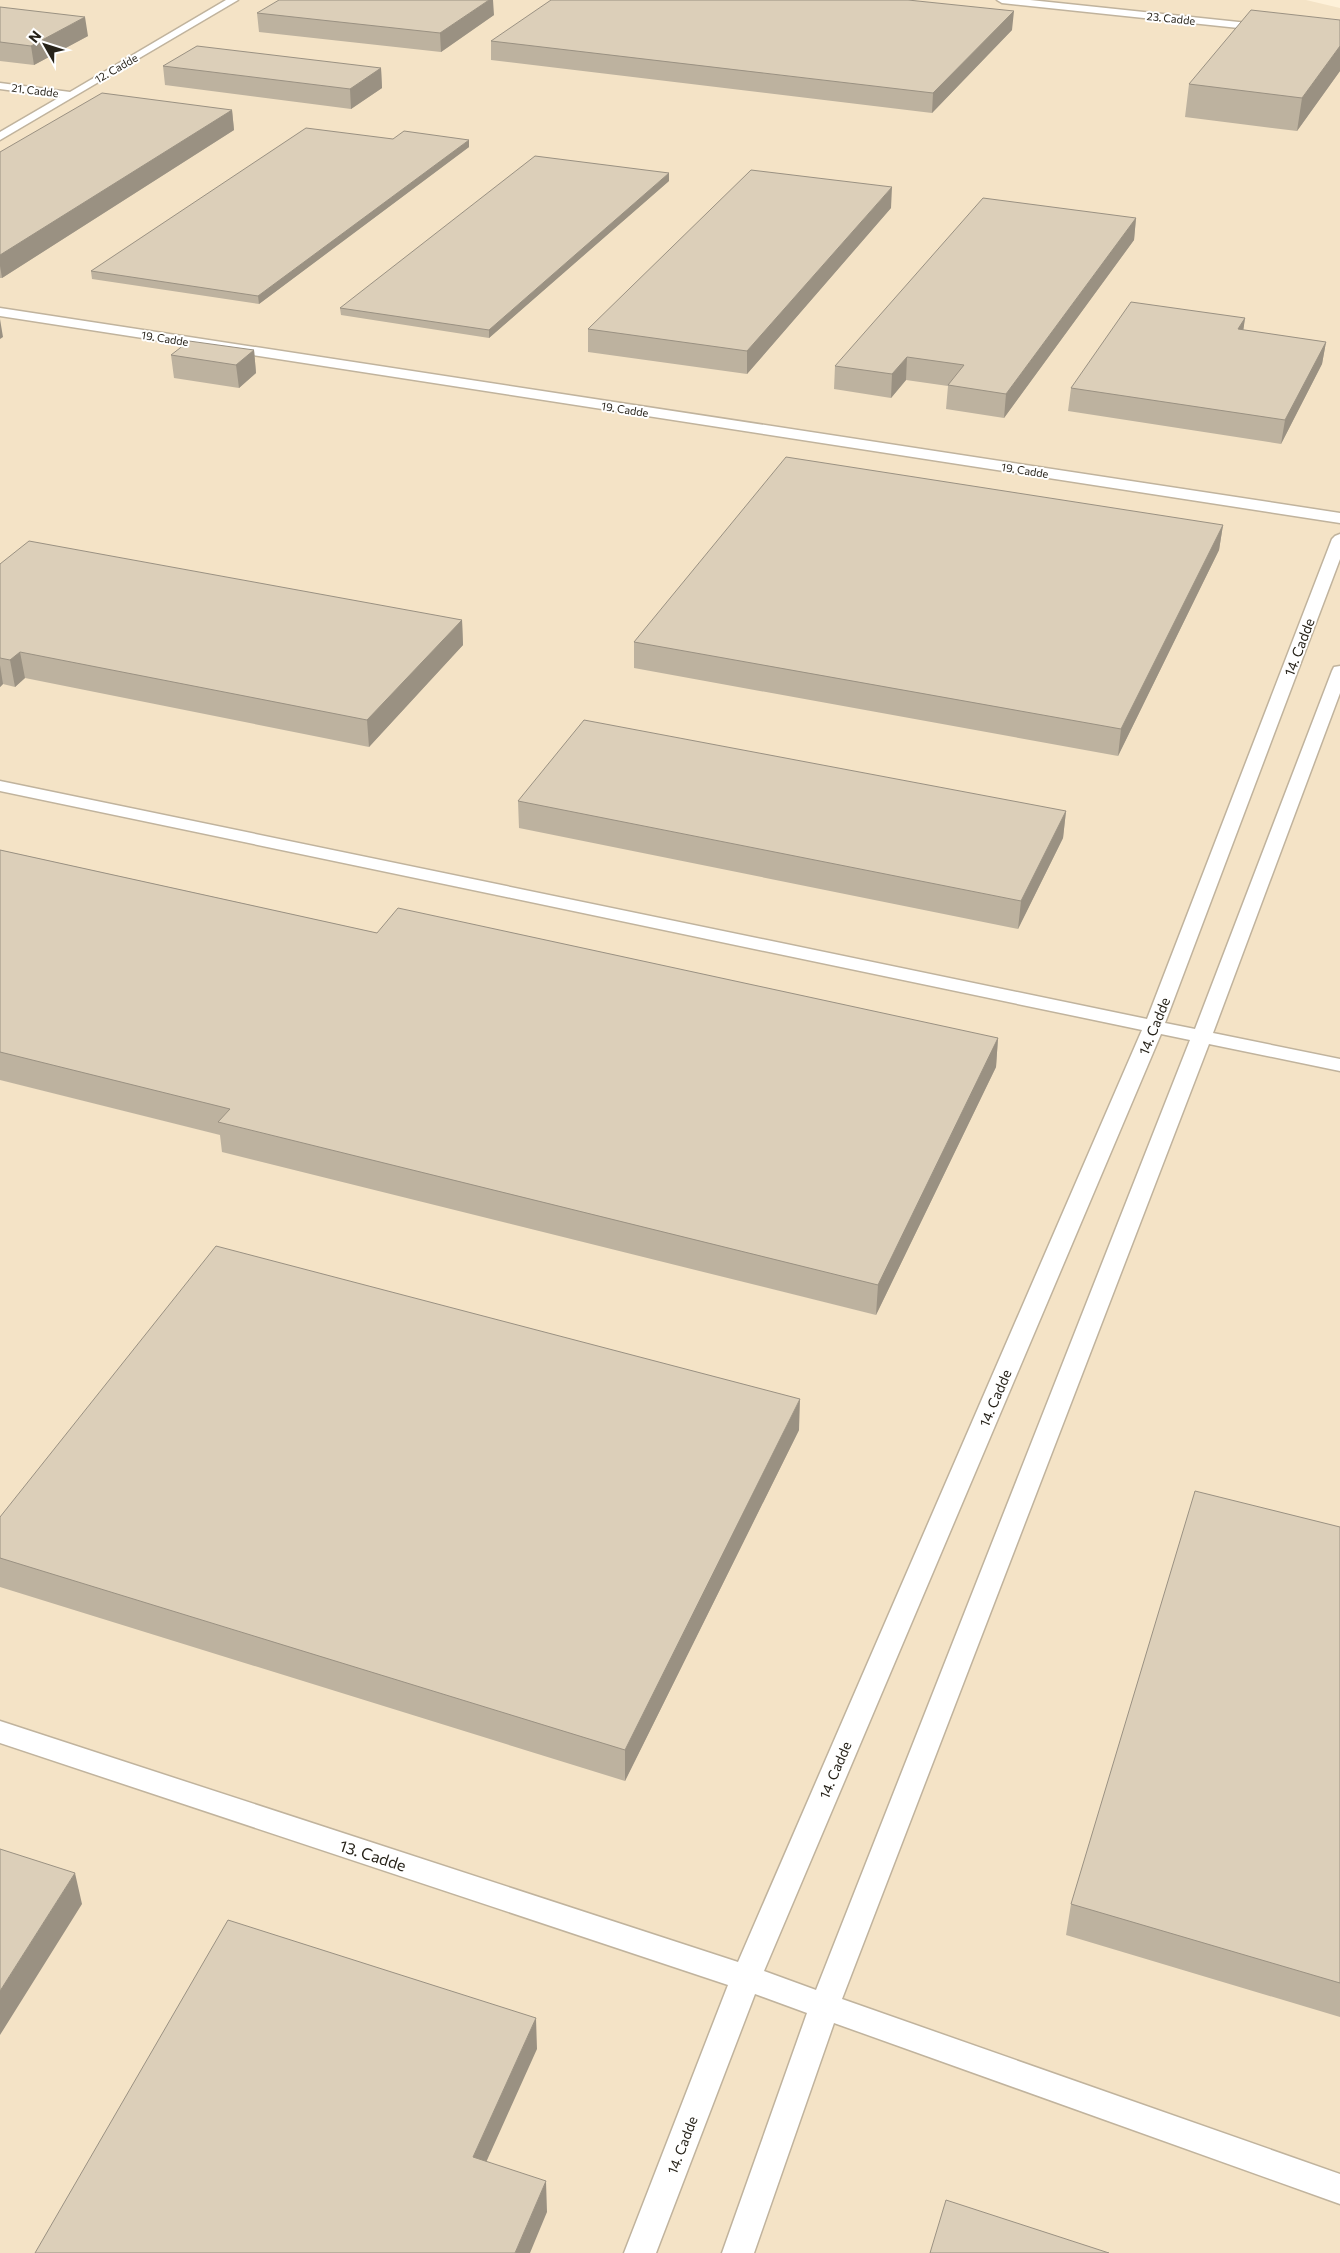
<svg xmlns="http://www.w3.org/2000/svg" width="1340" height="2253" viewBox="0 0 1340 2253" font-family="Commissioner,sans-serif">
	<rect width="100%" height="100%" fill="#fef1d9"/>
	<path fill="#f4e3c6" d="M 0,0 L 1306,0 L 1340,8 L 1340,2253 L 0,2253 Z"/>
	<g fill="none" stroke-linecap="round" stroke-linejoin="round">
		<g stroke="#c0b39d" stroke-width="3">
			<path id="lane" d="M 226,0 L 238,0 L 0,140 L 0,132 L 60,97 L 0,89 L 0,83 L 70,92 Z
				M 997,0 L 1030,0 L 1267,25 L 1272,28 L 1267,31 L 1002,3 Z
				M 0,308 L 1340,513 L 1340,523 L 0,316 Z
				M 1340,534 L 1340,559 L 1165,1023 L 1195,1029 L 1332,671 L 1334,667 L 1340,666 L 1340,693 L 1213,1033 L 1340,1059 L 1340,1071 L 1209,1044 L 842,1999 L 1340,2174 L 1340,2204 L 834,2023 L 754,2253 L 722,2253 L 807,2013 L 755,1994 L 656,2253 L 624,2253 L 728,1985 L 0,1743 L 0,1721 L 738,1962 L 1142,1030 L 0,791 L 0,781 L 1147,1019 L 1332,539 L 1335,536 ZM 1161,1034 L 1190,1040 L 816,1990 L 764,1971 Z"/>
		</g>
		<use href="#lane" fill="#fff" fill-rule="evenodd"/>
	</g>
	<path fill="#bdb29f" d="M 0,7 L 88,36 L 34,65 L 0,61 Z
		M 257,13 L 494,15 L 441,52 L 259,32 Z
		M 1340,20 L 1340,71 L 1297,131 L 1185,117 L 1189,84 Z
		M 1012,30 L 932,113 L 491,60 L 491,41 Z
		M 163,66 L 381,68 L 382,88 L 351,109 L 165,85 Z
		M 232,110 L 234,130 L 2,278 L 0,278 L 0,152 Z
		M 393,139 L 469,147 L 259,304 L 92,279 L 91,271 Z
		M 669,181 L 489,338 L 341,315 L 340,308 Z
		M 891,208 L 747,374 L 588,352 L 588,329 Z
		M 1136,218 L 1134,240 L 1004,418 L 946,409 L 948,386 L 906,380 L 891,398 L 834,389 L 835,366 Z
		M 1245,318 L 1243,330 L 1326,342 L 1322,364 L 1281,444 L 1068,411 L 1071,388 Z
		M 254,350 L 256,373 L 239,388 L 174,378 L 171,355 Z
		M 1223,525 L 1219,550 L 1118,756 L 634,668 L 634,642 Z
		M 0,564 L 462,620 L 463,645 L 369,747 L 25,678 L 15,687 L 3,684 L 0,687 Z
		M 518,801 L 1066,811 L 1063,838 L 1018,929 L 519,828 Z
		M 0,850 L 377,933 L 998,1038 L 996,1067 L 876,1315 L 222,1152 L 220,1135 L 0,1080 Z
		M 799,1430 L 625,1781 L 0,1587 L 0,1517 Z
		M 1340,1527 L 1340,2017 L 1066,1935 L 1071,1904 Z"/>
	<path fill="#9a9182" d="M 489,0 L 493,0 L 494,15 L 441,52 L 440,33 Z
		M 1014,11 L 1012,30 L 932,113 L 933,93 Z
		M 85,17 L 88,36 L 34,65 L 31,46 Z
		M 1340,46 L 1340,71 L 1297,131 L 1302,98 Z
		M 381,68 L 382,88 L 351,109 L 350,89 Z
		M 232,110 L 234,130 L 2,278 L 0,266 L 0,255 Z
		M 469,140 L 469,147 L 259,304 L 258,296 Z
		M 669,173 L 669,181 L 489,338 L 489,330 Z
		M 892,187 L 891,208 L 747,374 L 747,351 Z
		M 1136,218 L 1134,240 L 1004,418 L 1006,394 Z
		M 1245,318 L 1242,340 L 1238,329 Z
		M 0,319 L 3,337 L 0,339 Z
		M 1326,342 L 1322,364 L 1281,444 L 1285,420 Z
		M 254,350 L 256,373 L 239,388 L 236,365 Z
		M 907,357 L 906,380 L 891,398 L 892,374 Z
		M 1223,525 L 1219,550 L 1118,756 L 1121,729 Z
		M 462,620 L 463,645 L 369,747 L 367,720 Z
		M 20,652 L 25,678 L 15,687 L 10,660 Z
		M 0,665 L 3,684 L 0,687 Z
		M 1066,811 L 1063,838 L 1018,929 L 1021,901 Z
		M 998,1038 L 996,1067 L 876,1315 L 878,1285 Z
		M 800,1399 L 799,1430 L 625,1781 L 625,1750 Z
		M 75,1873 L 82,1904 L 0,2035 L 0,1991 Z
		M 536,2018 L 537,2049 L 475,2187 L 473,2157 Z
		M 546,2181 L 547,2212 L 530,2253 L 515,2253 Z"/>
	<path fill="#dccfb9" stroke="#9a9182" d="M 279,0 L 489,0 L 440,33 L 257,13 Z
		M 551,0 L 908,0 L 1014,11 L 933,93 L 491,41 Z
		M 0,7 L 85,17 L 31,46 L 0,42 Z
		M 1251,10 L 1340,20 L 1340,46 L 1302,98 L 1189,84 Z
		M 197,46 L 381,68 L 350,89 L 163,66 Z
		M 102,93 L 232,110 L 0,255 L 0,152 Z
		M 306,128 L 393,139 L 404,131 L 469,140 L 258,296 L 91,271 Z
		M 535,156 L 669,173 L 489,330 L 340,308 Z
		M 751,170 L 892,187 L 747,351 L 588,329 Z
		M 983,198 L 1136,218 L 1006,394 L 948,385 L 964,365 L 907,357 L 892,374 L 835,366 Z
		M 1131,302 L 1245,318 L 1238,329 L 1326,342 L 1285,420 L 1071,388 Z
		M 189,341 L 254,350 L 236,365 L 171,355 Z
		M 786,457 L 1223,525 L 1121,729 L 634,642 Z
		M 29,541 L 462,620 L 367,720 L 20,652 L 10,660 L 0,658 L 0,564 Z
		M 584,720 L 1066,811 L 1021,901 L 518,801 Z
		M 0,850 L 377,933 L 398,908 L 998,1038 L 878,1285 L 218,1122 L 230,1109 L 0,1052 Z
		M 216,1246 L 800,1399 L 625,1750 L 0,1558 L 0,1517 Z
		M 1195,1491 L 1340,1527 L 1340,1983 L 1071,1904 Z
		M 0,1849 L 75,1873 L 0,1991 Z
		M 228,1920 L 536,2018 L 473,2157 L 546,2181 L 515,2253 L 35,2253 Z
		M 946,2200 L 1109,2253 L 930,2253 Z"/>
	<g text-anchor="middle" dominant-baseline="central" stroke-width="4" stroke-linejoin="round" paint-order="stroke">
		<g font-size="11" fill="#27231a" stroke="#fff">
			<text transform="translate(1171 18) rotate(6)">23. Cadde</text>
			<text transform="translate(116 68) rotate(-30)">12. Cadde</text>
			<text transform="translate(35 90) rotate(7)">21. Cadde</text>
			<text transform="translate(165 338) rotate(9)">19. Cadde</text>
			<text transform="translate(625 409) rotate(9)">19. Cadde</text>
			<text transform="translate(1025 470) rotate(9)">19. Cadde</text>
		</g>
		<g font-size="14" fill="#27231a" stroke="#fff">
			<text transform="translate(1299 647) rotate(-69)">14. Cadde</text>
			<text transform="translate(1154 1026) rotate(-68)">14. Cadde</text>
			<text transform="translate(995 1398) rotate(-67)">14. Cadde</text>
			<text transform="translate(835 1770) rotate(-67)">14. Cadde</text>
			<text transform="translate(682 2145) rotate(-69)">14. Cadde</text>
		</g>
		<g font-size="16" fill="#27231a" stroke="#fff">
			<text transform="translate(373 1855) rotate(18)">13. Cadde</text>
		</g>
	</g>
	<g transform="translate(45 45) rotate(309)" stroke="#ffffff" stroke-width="4" paint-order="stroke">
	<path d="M0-4L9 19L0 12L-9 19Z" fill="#27231a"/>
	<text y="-8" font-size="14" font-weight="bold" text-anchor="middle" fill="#27231a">N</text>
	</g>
</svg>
